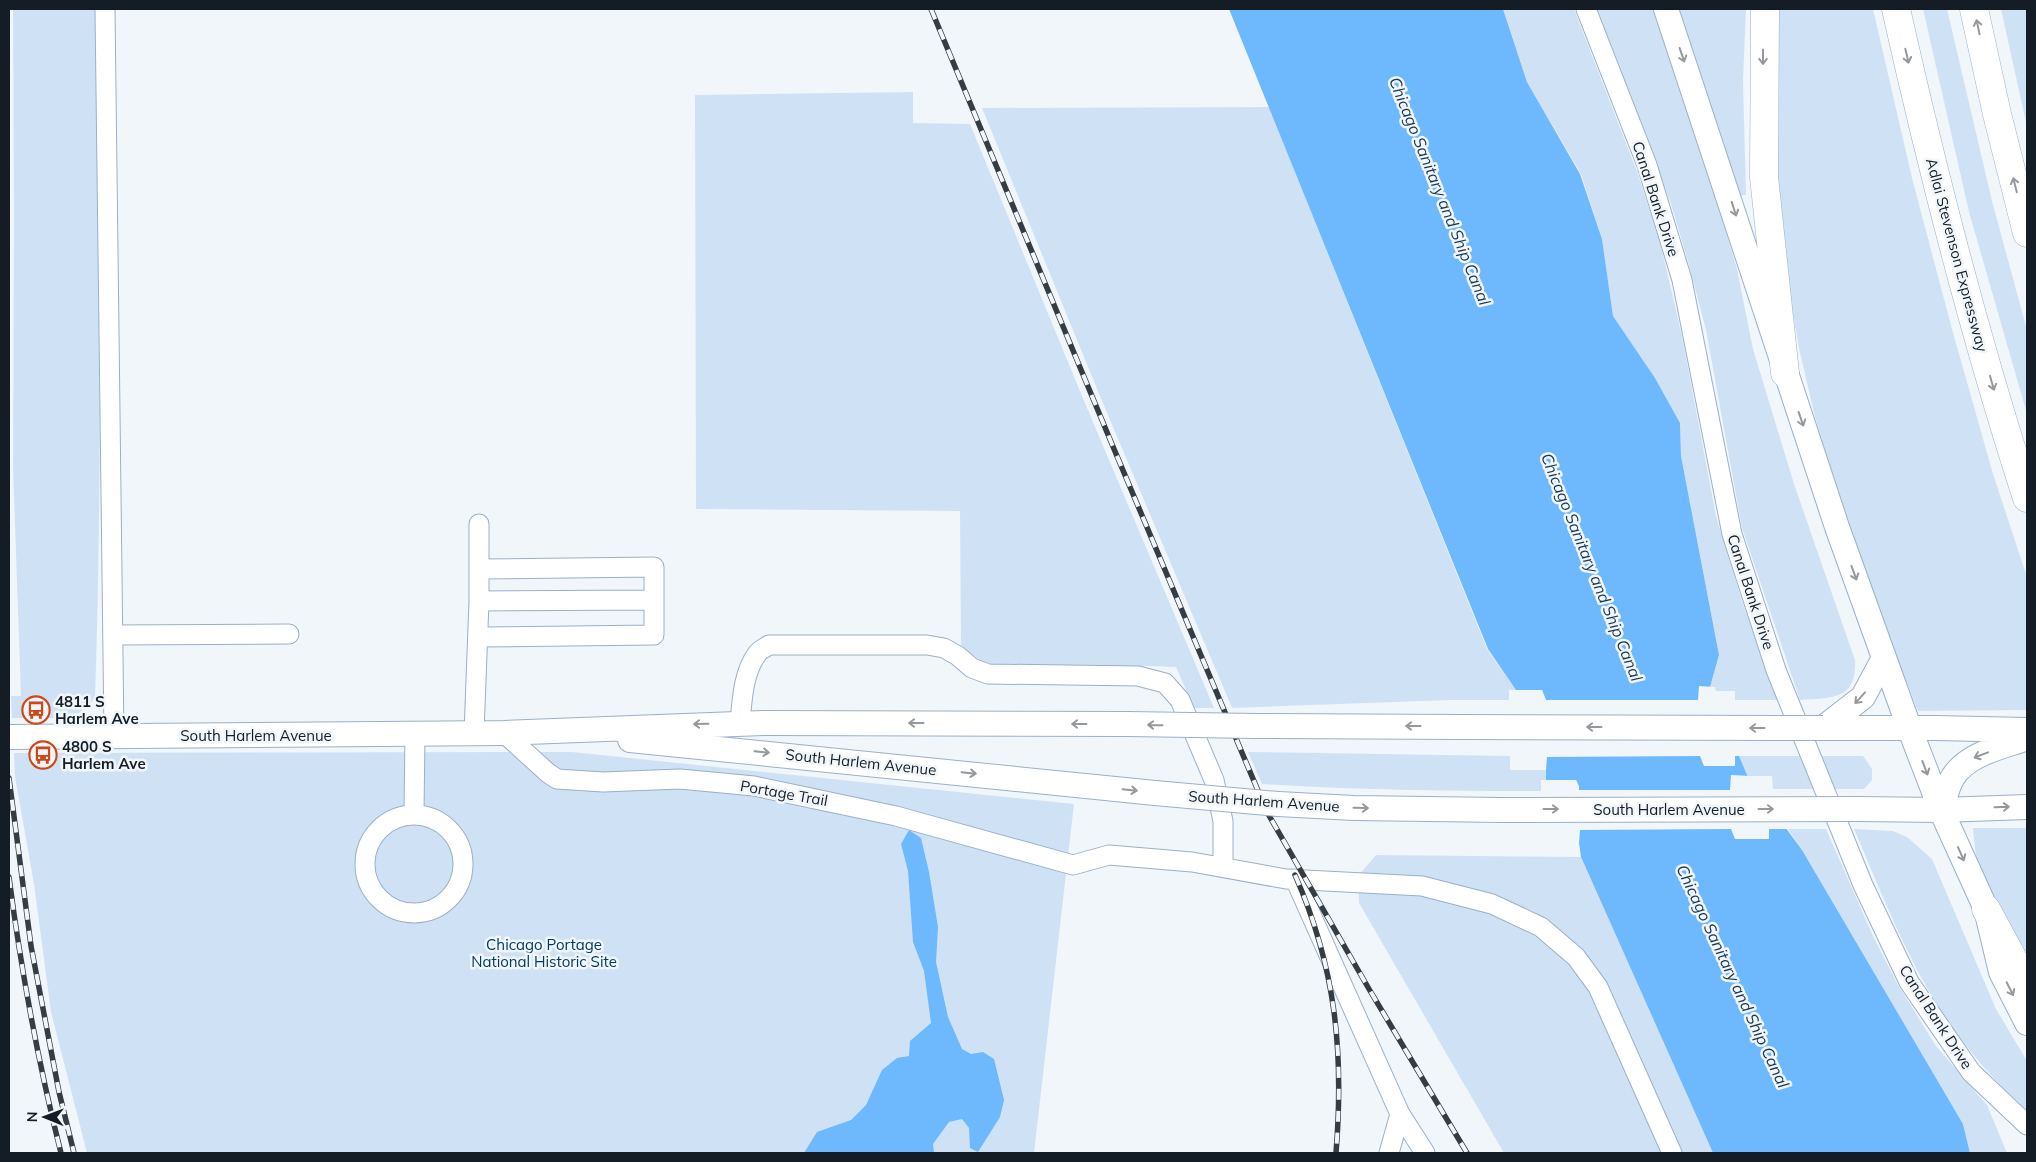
<svg xmlns="http://www.w3.org/2000/svg" width="2036" height="1162" viewBox="0 0 2036 1162" font-family="Mulish,sans-serif">
	<rect width="100%" height="100%" fill="#f1f6fb"/>
	<path fill="#cfe2f5" d="M 13,9 L 97,9 C 99,238 103,468 95,697 L 88,707 L 71,718 L 12,718 L 11,696 L 21,696 L 13,468 L 14,220 Z
		M 1503,9 L 1574,9 L 1638,174 L 1661,246 L 1682,336 L 1716,516 L 1743,604 L 1778,700 L 1735,700 L 1735,691 L 1716,691 L 1715,687 L 1710,687 L 1719,655 L 1681,456 L 1680,423 L 1655,378 L 1613,316 L 1602,239 L 1581,174 L 1527,82 Z
		M 1596,9 L 1658,9 L 1691,112 L 1737,269 L 1753,349 L 1794,484 L 1855,660 C 1857,700 1832,698 1800,700 L 1742,528 L 1706,330 L 1689,265 L 1671,204 Z
		M 1674,9 L 1746,9 L 1743,81 L 1746,195 L 1736,196 Z
		M 1774,9 L 1873,9 L 1912,178 L 1952,329 L 1993,474 L 2027,577 L 2027,710 L 1918,711 L 1864,574 L 1838,496 L 1815,417 L 1800,353 L 1784,265 L 1775,184 Z
		M 1923,9 L 1947,9 L 1992,201 L 2027,330 L 2027,414 L 1969,212 Z
		M 2001,9 L 2027,9 L 2027,127 Z
		M 913,92 L 913,123 L 970,124 L 1082,396 L 1214,708 L 1194,708 L 1176,667 L 1148,666 L 1007,668 L 987,666 L 961,645 L 960,511 L 696,509 L 695,95 Z
		M 1269,107 L 1487,649 L 1516,690 L 1509,690 L 1509,700 L 1451,700 L 1232,708 L 1102,401 L 982,108 Z
		M 572,752 L 1074,804 L 1034,1153 L 87,1153 L 51,1012 L 34,884 L 15,777 L 14,753 Z
		M 1248,752 L 1510,756 L 1510,770 L 1546,770 L 1546,780 L 1541,780 L 1541,791 C 1448,791 1355,790 1262,784 Z
		M 1739,756 L 1801,756 L 1814,789 L 1773,789 L 1772,776 L 1747,776 Z
		M 1819,756 L 1863,756 L 1872,769 L 1872,780 L 1864,789 L 1833,789 Z
		M 1973,828 L 2027,828 L 2027,962 L 2006,924 L 1976,858 Z
		M 1788,829 L 1826,829 L 1873,936 L 1898,985 L 1936,1046 L 1987,1105 L 2007,1153 L 1970,1153 L 1963,1124 L 1802,850 Z
		M 1854,829 L 1893,831 L 1907,837 L 1932,859 L 1996,1009 L 2027,1061 L 2027,1113 C 1997,1082 1967,1051 1943,1014 C 1906,957 1881,892 1854,829 Z
		M 1376,855 L 1581,857 L 1713,1153 L 1504,1153 L 1359,903 L 1358,876 Z"/>
	<path fill="#6eb8fd" d="M 1229,9 L 1503,9 L 1527,82 L 1580,174 L 1602,239 L 1613,316 L 1655,378 L 1680,423 L 1681,456 L 1719,655 L 1710,687 L 1747,775 L 1802,850 L 1963,1124 L 1970,1153 L 1713,1153 L 1581,857 L 1579,843 L 1579,786 L 1576,780 L 1546,780 L 1546,700 L 1542,691 L 1516,690 L 1488,649 Z
		M 909,830 L 921,838 L 929,872 L 938,927 L 936,962 L 948,1017 L 962,1049 L 971,1054 L 983,1052 L 994,1059 L 1004,1100 L 1000,1117 L 978,1152 L 970,1148 L 969,1128 L 962,1119 L 949,1122 L 933,1144 L 934,1153 L 804,1153 L 817,1132 L 851,1120 L 866,1105 L 882,1070 L 897,1058 L 909,1056 L 910,1041 L 931,1023 L 924,971 L 913,942 L 908,871 L 901,844 Z"/>
	<path fill="#f1f6fb" d="M 1699,686 L 1713,687 L 1742,756 L 1735,756 L 1735,766 L 1704,766 L 1700,756 L 1547,757 L 1546,770 L 1544,770 L 1543,701 L 1540,693 L 1516,693 L 1513,690 L 1542,690 L 1546,700 L 1698,700 Z
		M 1731,775 L 1750,776 L 1791,829 L 1769,829 L 1769,839 L 1735,839 L 1731,829 L 1580,830 L 1579,843 L 1577,843 L 1576,790 L 1574,782 L 1546,782 L 1544,780 L 1576,780 L 1579,790 L 1730,790 Z"/>
	<g fill="none" stroke-linecap="round" stroke-linejoin="round">
		<g stroke="#9ab0c6" stroke-width="21">
			<path id="minor" d="M 105,9 L 114,736
				M 1586,9 L 1647,165 L 1682,280 L 1732,534 L 1776,670 L 1863,885 L 1909,982 L 1971,1072 L 2027,1125
				M 479,524 L 479,569
				M 113,635 L 289,634
				M 478,637 L 654,635 L 654,567 L 479,569 L 479,601
				M 740,723 C 742,701 743,673 757,654 C 759,650 765,648 769,645 L 927,645 L 944,648 L 958,656 L 972,668 L 988,674 L 1138,676 L 1165,683 L 1180,700 L 1214,780 L 1223,821 L 1223,867
				M 474,733 L 479,601 L 654,600
				M 504,733 L 548,773 L 557,779 L 603,782 L 680,779 L 754,786 L 896,816 L 1073,865 L 1109,855 L 1192,862 L 1286,879 L 1422,886 L 1492,904 L 1541,927 L 1576,957 L 1598,987 L 1672,1153
				M 414,814 L 415,733
				M365 864a49 49 0 1 1 98 0a49 49 0 1 1-98 0Z
				M 1295,879 L 1400,1114 L 1425,1153
				M 1389,1153 L 1400,1114"/>
		</g>
		<g stroke="#9ab0c6" stroke-width="26">
			<path id="major" d="M 1666,9 L 1837,527 L 1909,727 L 1941,810 L 1986,909 L 2001,972 L 2027,1023
				M 1256,726 L 1462,727
				M 1823,728 L 1935,728 L 2027,730
				M 1823,728 L 1863,697 L 1884,658
				M 9,737 L 504,733 L 763,723 L 1128,724
				M 630,740 L 1155,793
				M 1278,804 L 1354,808 L 1502,810
				M 1857,809 L 1941,810 L 2027,807
				M 1941,810 C 1945,799 1947,786 1953,777 C 1968,753 2003,747 2027,738"/>
		</g>
		<g stroke="#9ab0c6" stroke-width="29">
			<path id="highway" d="M 1765,9 L 1764,177 L 1785,373
				M 1896,9 C 1933,174 1975,338 2027,498
				M 1974,9 L 1997,114 L 2027,233
				M 1986,909 L 2027,985"/>
		</g>
		<use href="#minor" stroke="#fff" stroke-width="19"/>
		<use href="#major" stroke="#fff" stroke-width="24"/>
		<use href="#highway" stroke="#fff" stroke-width="28"/>
		<g stroke="#343c44" stroke-width="5.5">
			<path id="rail" d="M 931,9 L 1114,449 L 1267,812 L 1369,989 L 1467,1153
				M 9,778 L 31,946 L 59,1092 L 74,1153
				M 1295,875 C 1336,968 1344,1052 1336,1153
				M 9,877 C 21,970 38,1062 61,1153"/>
		</g>
		<use href="#rail" stroke="#f1f6fb" stroke-width="4" stroke-dasharray="11" stroke-linecap="butt"/>
		<g stroke="#9ab0c6" stroke-width="26" stroke-linecap="butt">
			<path id="major-bridge" d="M 1128,724 L 1256,726
				M 1462,727 L 1823,728
				M 1155,793 L 1278,804
				M 1502,810 L 1857,809"/>
		</g>
		<use href="#major-bridge" stroke="#fff" stroke-width="24"/>
	</g>
	<defs><path id="oneway-shaft" d="M-6 0H5M1.5-3L5.5 0L1.5 3" fill="none" stroke-width="1.6" stroke-linecap="round" stroke-linejoin="round" transform="scale(1.25)"/></defs>
	<g stroke="#95999d">
		<use href="#oneway-shaft" transform="translate(1978 27) rotate(-102)"/>
		<use href="#oneway-shaft" transform="translate(1682 55) rotate(71)"/>
		<use href="#oneway-shaft" transform="translate(1907 56) rotate(77)"/>
		<use href="#oneway-shaft" transform="translate(1763 57) rotate(90)"/>
		<use href="#oneway-shaft" transform="translate(2015 185) rotate(-104)"/>
		<use href="#oneway-shaft" transform="translate(1734 209) rotate(72)"/>
		<use href="#oneway-shaft" transform="translate(1992 383) rotate(74)"/>
		<use href="#oneway-shaft" transform="translate(1801 419) rotate(71)"/>
		<use href="#oneway-shaft" transform="translate(1854 573) rotate(70)"/>
		<use href="#oneway-shaft" transform="translate(1860 698) rotate(132)"/>
		<use href="#oneway-shaft" transform="translate(916 723) rotate(-180)"/>
		<use href="#oneway-shaft" transform="translate(701 724) rotate(179)"/>
		<use href="#oneway-shaft" transform="translate(1079 724) rotate(-180)"/>
		<use href="#oneway-shaft" transform="translate(1155 725) rotate(-179)"/>
		<use href="#oneway-shaft" transform="translate(1413 726) rotate(-180)"/>
		<use href="#oneway-shaft" transform="translate(1594 727) rotate(-180)"/>
		<use href="#oneway-shaft" transform="translate(1757 728) rotate(-180)"/>
		<use href="#oneway-shaft" transform="translate(762 752) rotate(6)"/>
		<use href="#oneway-shaft" transform="translate(1981 755) rotate(159)"/>
		<use href="#oneway-shaft" transform="translate(1925 768) rotate(69)"/>
		<use href="#oneway-shaft" transform="translate(969 773) rotate(6)"/>
		<use href="#oneway-shaft" transform="translate(1130 790) rotate(6)"/>
		<use href="#oneway-shaft" transform="translate(2002 807) rotate(-2)"/>
		<use href="#oneway-shaft" transform="translate(1361 808) rotate(1)"/>
		<use href="#oneway-shaft" transform="translate(1551 809)"/>
		<use href="#oneway-shaft" transform="translate(1766 809)"/>
		<use href="#oneway-shaft" transform="translate(1961 854) rotate(66)"/>
		<use href="#oneway-shaft" transform="translate(2010 989) rotate(63)"/>
	</g>
	<defs>
		<g id="bus-ring" transform="scale(1.4375)"><circle r="9.5" fill="#f1f6fb" stroke="#ce4714" stroke-width="1.5"/><path d="M-5-6H5V4H4V6H2V4H-2V6H-4V4H-5ZM-3.5-4V0h7V-4ZM-3.5 1.2v1.5H-2V1.2ZM2 1.2v1.5H3.5V1.2Z" fill="#ce4714"/></g>
	</defs>
	<g fill-rule="evenodd">
		<use href="#bus-ring" x="36" y="710"/>
		<use href="#bus-ring" x="43" y="755"/>
	</g>
	<g text-anchor="middle" dominant-baseline="central" stroke-width="5" stroke-linejoin="round" paint-order="stroke">
		<g font-size="15" fill="#141d25" stroke="#f1f6fb">
			<text transform="translate(1656 199) rotate(72)">Canal Bank Drive</text>
			<text transform="translate(1957 255) rotate(75)">Adlai Stevenson Expressway</text>
			<text transform="translate(1751 592) rotate(72)">Canal Bank Drive</text>
			<text x="256" y="735">South Harlem Avenue</text>
			<text transform="translate(861 762) rotate(6)">South Harlem Avenue</text>
			<text transform="translate(784 793) rotate(10)">Portage Trail</text>
			<text transform="translate(1264 801) rotate(4)">South Harlem Avenue</text>
			<text x="1669" y="809">South Harlem Avenue</text>
			<text transform="translate(1936 1017) rotate(57)">Canal Bank Drive</text>
		</g>
		<g font-size="15" font-weight="bold" fill="#141d25" stroke="#f1f6fb" text-anchor="start">
			<text x="55" y="701">4811 S<tspan x="55" dy="17">Harlem Ave</tspan></text>
			<text x="62" y="746">4800 S<tspan x="62" dy="17">Harlem Ave</tspan></text>
		</g>
		<g font-size="15" fill="#003b65" stroke="#f1f6fb">
			<text x="544" y="944">Chicago Portage<tspan x="544" dy="17">National Historic Site</tspan></text>
		</g>
		<g font-size="16" font-style="italic" fill="#173652" stroke="#f1f6fb">
			<text transform="translate(1440 191) rotate(68)">Chicago Sanitary and Ship Canal</text>
			<text transform="translate(1592 567) rotate(68)">Chicago Sanitary and Ship Canal</text>
			<text transform="translate(1733 976) rotate(65)">Chicago Sanitary and Ship Canal</text>
		</g>
	</g>
	<rect width="2036" height="1162" fill="none" stroke="#141d25" stroke-width="20"/>
	<g transform="translate(45 1117) rotate(271)" stroke="#f1f6fb" stroke-width="4" paint-order="stroke">
	<path d="M0-4L9 19L0 12L-9 19Z" fill="#141d25"/>
	<text y="-8" font-size="14" font-weight="bold" text-anchor="middle" fill="#141d25">N</text>
	</g>
</svg>
